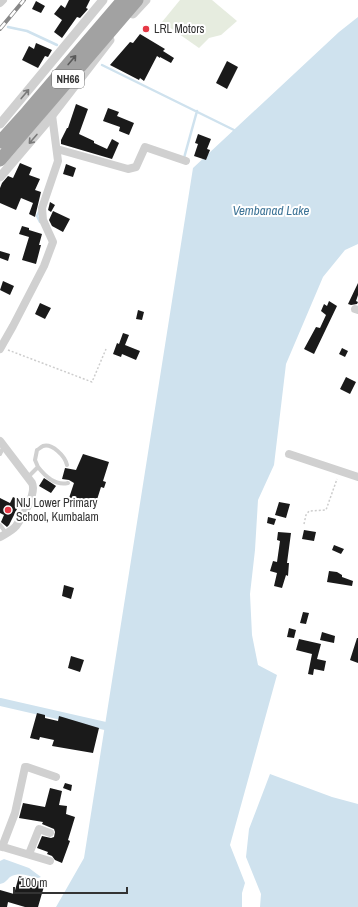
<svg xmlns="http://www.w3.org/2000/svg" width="358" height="907" viewBox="0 0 358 907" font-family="'Archivo Narrow',sans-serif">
	<rect width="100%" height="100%" fill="#fff"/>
	<path fill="#e6ecdf" d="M 180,0 L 212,0 L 237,21 L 221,35 L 209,38 L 199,48 L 162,22 Z"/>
	<path fill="#cfe2ee" d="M 358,17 L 358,244 L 345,250 L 323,277 L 286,364 L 274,465 L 258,500 L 255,550 L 250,594 L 252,635 L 258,665 L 277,675 L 230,845 L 245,883 L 242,893 L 242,907 L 56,907 L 84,858 L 193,168 L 339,32 Z
		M 270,774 L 332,797 L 358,804 L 358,907 L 260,907 L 261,894 L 246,857 L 249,829 Z
		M 4,859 L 29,868 L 41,877 L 38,878 C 29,876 19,871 10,877 C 7,880 5,883 0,884 L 0,861 Z"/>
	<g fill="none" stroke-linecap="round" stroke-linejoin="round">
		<path stroke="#cfe2ee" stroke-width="2.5" d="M 8,27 L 27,31 L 57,45
			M 102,65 L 236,131
			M 184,158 L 197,111
			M 40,210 L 37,216 L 40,222"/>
		<path stroke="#cfe2ee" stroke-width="8" d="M 0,702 L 114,728"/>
	</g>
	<path fill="#1a1a1a" d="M 69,0 L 90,0 L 86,8 L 88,9 L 80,18 L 77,17 L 62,38 L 54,32 L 62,20 L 54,14 L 61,5 L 65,8 Z
		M 36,1 L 45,6 L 41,13 L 32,9 Z
		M 140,34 L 165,49 L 163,51 L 174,58 L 171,63 L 160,57 L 160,58 L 157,56 L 144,81 L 140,78 L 139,80 L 110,65 L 130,42 L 133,43 Z
		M 36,43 L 52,50 L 48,57 L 45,56 L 38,68 L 22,60 L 29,46 L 34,49 Z
		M 227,61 L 238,67 L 227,89 L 216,83 Z
		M 76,104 L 88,109 L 79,134 L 94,141 L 94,143 L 107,149 L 112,139 L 119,143 L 112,159 L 61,144 L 61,140 L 67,128 L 68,128 Z
		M 108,108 L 119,112 L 117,116 L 134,123 L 129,135 L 119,131 L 120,127 L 103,121 Z
		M 198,134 L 211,139 L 207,149 L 210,150 L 206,160 L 194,156 L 198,144 L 195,143 Z
		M 20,163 L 32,168 L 29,175 L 40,179 L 35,190 L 41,192 L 35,217 L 29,214 L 33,203 L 21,198 L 16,210 L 0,203 L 0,188 L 2,183 L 8,176 L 13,178 Z
		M 66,164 L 76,168 L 73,177 L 63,174 Z
		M 50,202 L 55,205 L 51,212 L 48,210 Z
		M 53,211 L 70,219 L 63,232 L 52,226 L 49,220 Z
		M 22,226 L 29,228 L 29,230 L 42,234 L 39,245 L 41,245 L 36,264 L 22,260 L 29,237 L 19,234 Z
		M 0,251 L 10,254 L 8,261 L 0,258 Z
		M 3,281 L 14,286 L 10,295 L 0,290 Z
		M 358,283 L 358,295 L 356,301 L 358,302 L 357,304 L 351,305 L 348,304 Z
		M 329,301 L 337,306 L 314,354 L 304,349 L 316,327 L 320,328 L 326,315 L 321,311 L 324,304 L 327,306 Z
		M 40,303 L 51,308 L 45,319 L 35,314 Z
		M 138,310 L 144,312 L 142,320 L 136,319 Z
		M 123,333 L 129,335 L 125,345 L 140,351 L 136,360 L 122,354 L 121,357 L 113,354 L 117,343 L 119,344 Z
		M 342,348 L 348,351 L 345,357 L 339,354 Z
		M 346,377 L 356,382 L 350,394 L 340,389 Z
		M 83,454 L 109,462 L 103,481 L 106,482 L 104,488 L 101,487 L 95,506 L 69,498 L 74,483 L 69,480 L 62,479 L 65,468 L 76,470 Z
		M 44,478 L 56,486 L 51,493 L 39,486 Z
		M 13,497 L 21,501 L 9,525 L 7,527 L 1,522 L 4,515 L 0,513 L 0,498 L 10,503 Z
		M 279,502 L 290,504 L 286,518 L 275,515 Z
		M 268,517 L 276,519 L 274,525 L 267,523 Z
		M 304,530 L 316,532 L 314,541 L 302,539 Z
		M 278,532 L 291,533 L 287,563 L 289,563 L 288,576 L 286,575 L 282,588 L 274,586 L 277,573 L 270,571 L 273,561 L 277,562 L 280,541 L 277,540 Z
		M 334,545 L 344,549 L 341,554 L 332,550 Z
		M 329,571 L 337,572 L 342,575 L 342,577 L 353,581 L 352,586 L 327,582 Z
		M 64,585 L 74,588 L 71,599 L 62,596 Z
		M 303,612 L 309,613 L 306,624 L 300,623 Z
		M 289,628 L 296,630 L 294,638 L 287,637 Z
		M 322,632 L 335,636 L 334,643 L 320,640 Z
		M 357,638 L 358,638 L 358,663 L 350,660 Z
		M 299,639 L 321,644 L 317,659 L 326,661 L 324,671 L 314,669 L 313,675 L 308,674 L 312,654 L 296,650 Z
		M 71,656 L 84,660 L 80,672 L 68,668 Z
		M 37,713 L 45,715 L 45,718 L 58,721 L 59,716 L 99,728 L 93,753 L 52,746 L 54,740 L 40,737 L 39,740 L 30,738 Z
		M 65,783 L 72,785 L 71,791 L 63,788 Z
		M 50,788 L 62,791 L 59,805 L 67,806 L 66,814 L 75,817 L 68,840 L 70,841 L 62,863 L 55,860 L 52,856 L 47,854 L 48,852 L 37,848 L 42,836 L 51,838 L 54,837 L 55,832 L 54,829 L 42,824 L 43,822 L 19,818 L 23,803 L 45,807 Z
		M 19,876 L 45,883 L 38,907 L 25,907 L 8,902 L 7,907 L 0,907 L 0,890 L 14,894 Z"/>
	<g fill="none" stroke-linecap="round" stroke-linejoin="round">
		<path stroke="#cdcdcd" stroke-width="1.5" stroke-dasharray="2 2" stroke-linecap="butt" d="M 8,350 L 92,382 L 106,349
			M 304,524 L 306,515 L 309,511 L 326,510 L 337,479"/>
		<path stroke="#d0d0d0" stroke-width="4" d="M 0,454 L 4,446
			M 38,467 C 45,476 56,486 68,483
			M 28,477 L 38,467 L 35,460 L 37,450 C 39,449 41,447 43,446 C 52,443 65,456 67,465
			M 0,525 L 6,533"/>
		<path stroke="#d0d0d0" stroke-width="8" d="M 0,3 L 3,0
			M 57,149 L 128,169 L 136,167 L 145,147 L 186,161
			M 355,309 L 358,310
			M 0,349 L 13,326 L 44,266 L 53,242 L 43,220 L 42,208 L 58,161 L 52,115
			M 0,441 L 32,483 C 37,493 22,518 16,526 C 12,531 5,534 0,537
			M 289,454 L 358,477
			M 0,846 L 50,861
			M 2,847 L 15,813 L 25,767 L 27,767 L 56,777
			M 29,854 L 39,829 L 50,833"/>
		<path stroke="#d0d0d0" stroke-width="9" d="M 133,14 L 146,0
			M 0,124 L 103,0
			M 0,177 L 46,123 L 110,40"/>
		<path stroke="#a2a2a2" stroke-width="13" d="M 0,142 L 27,112 L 123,0
			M 0,160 L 137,0"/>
		<g stroke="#888" stroke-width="4">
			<path id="rail" d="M 0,29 L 24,0"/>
		</g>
		<use href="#rail" stroke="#fff" stroke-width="2.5" stroke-dasharray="8" stroke-linecap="butt"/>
	</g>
	<defs><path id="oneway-shaft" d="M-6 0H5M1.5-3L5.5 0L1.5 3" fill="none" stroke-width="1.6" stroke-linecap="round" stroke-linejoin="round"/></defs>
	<use stroke="#5a5a5a" href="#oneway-shaft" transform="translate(72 60) rotate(-50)"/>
	<g stroke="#7a7a7a">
		<use href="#oneway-shaft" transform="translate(25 94) rotate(-50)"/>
		<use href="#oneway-shaft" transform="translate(33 139) rotate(131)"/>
	</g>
	<g fill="#e63946" stroke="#fff" stroke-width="1.5">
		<circle cx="146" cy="29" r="4"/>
		<circle cx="8" cy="510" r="4"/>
	</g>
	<g text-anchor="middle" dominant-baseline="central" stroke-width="4" stroke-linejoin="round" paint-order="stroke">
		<rect fill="#fff" stroke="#707070" stroke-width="1" x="52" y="70" width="32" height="18" rx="3"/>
		<g font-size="11" font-weight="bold" fill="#333">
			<text x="68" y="79">NH66</text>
		</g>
		<g font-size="12" fill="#333" stroke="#fff" text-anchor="start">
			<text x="154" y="29">LRL Motors</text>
			<text x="16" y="503">NIJ Lower Primary<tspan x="16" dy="14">School, Kumbalam</tspan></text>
		</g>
		<g font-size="13" font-style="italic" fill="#3f7597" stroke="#fff">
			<text x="271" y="210">Vembanad Lake</text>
		</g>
	</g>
	<path d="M14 887v6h113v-6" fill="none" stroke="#333333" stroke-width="2"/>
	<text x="20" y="887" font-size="12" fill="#333333" stroke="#ffffff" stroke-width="3" paint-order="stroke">100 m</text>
</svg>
